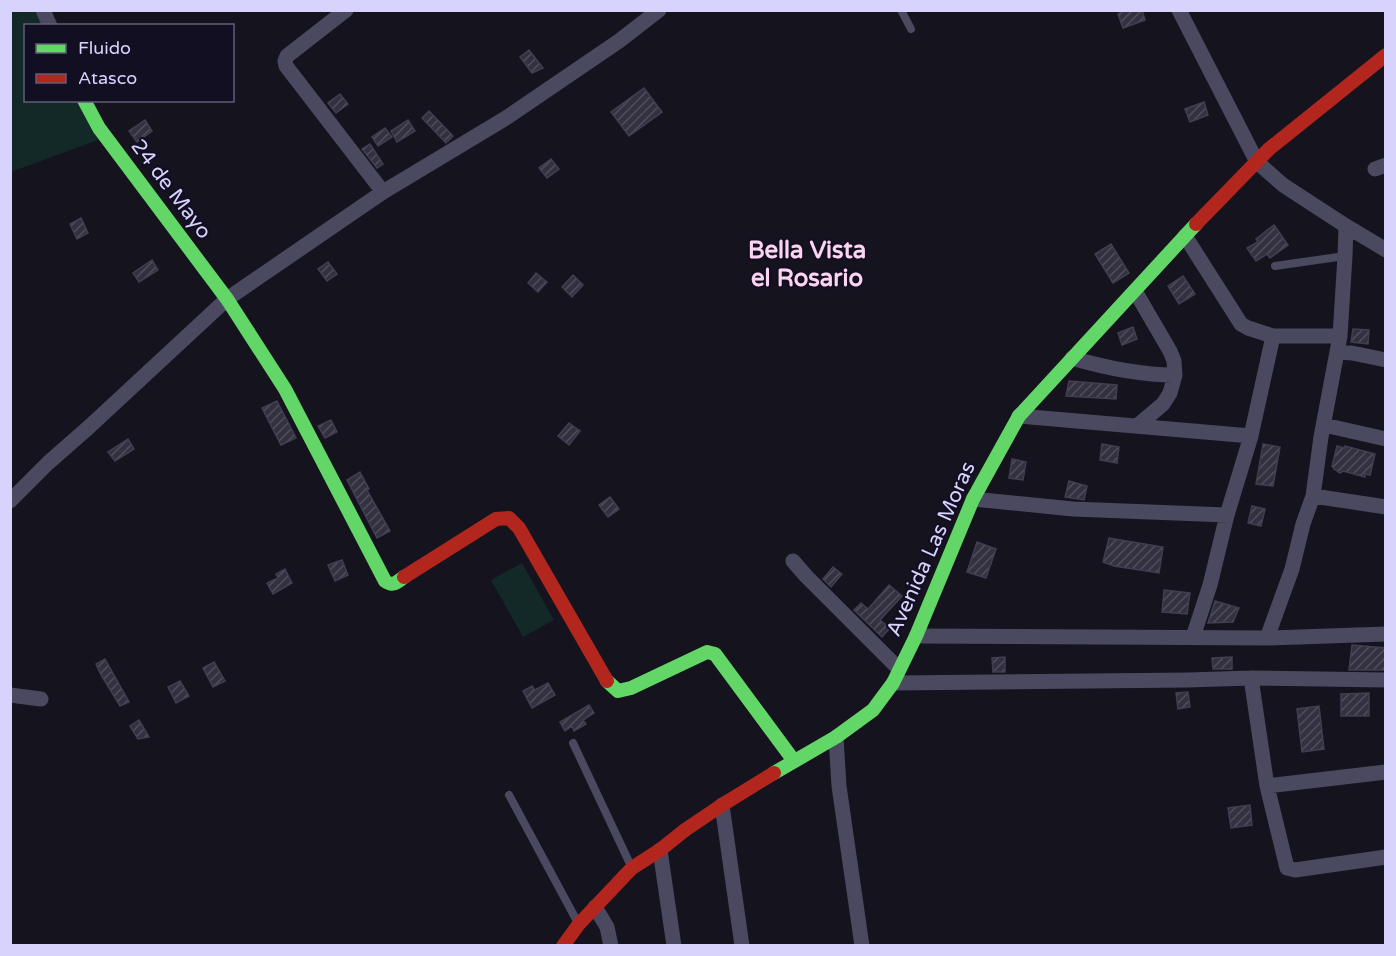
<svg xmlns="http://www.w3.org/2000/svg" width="1396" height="956" viewBox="0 0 1396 956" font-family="'Varela Round',sans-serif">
	<defs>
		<pattern id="building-hatch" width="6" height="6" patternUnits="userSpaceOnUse" patternTransform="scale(1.5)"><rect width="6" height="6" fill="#333140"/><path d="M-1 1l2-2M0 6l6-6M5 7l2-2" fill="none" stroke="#504e5c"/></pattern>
	</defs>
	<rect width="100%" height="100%" fill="#15131e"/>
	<path fill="#122928" d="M 11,11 L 41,11 L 48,25 L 26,26 L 26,100 L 85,101 L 103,138 L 11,172 Z
		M 522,563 L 554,620 L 523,637 L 491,580 Z"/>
	<path fill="url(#building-hatch)" stroke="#413e51" stroke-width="1.5" d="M 1126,10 L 1142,10 L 1145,20 L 1123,28 L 1118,14 Z
		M 529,50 L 543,68 L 532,73 L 520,57 Z
		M 644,88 L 662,112 L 629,136 L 611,112 Z
		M 340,94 L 348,104 L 336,113 L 328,103 Z
		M 1204,102 L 1208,115 L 1190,122 L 1185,109 Z
		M 429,111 L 453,136 L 446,143 L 422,118 Z
		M 145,120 L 152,131 L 137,142 L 129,131 Z
		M 408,120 L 415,131 L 397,142 L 391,131 Z
		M 385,128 L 392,137 L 378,146 L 372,137 Z
		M 370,144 L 383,164 L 377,168 L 362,149 Z
		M 551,159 L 559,169 L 547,178 L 539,168 Z
		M 81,218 L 88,233 L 77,239 L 70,224 Z
		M 1274,225 L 1288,245 L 1270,258 L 1267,254 L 1256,261 L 1247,248 L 1258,242 L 1256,239 Z
		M 1111,244 L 1129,273 L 1113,283 L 1095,254 Z
		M 152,260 L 158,270 L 139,282 L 133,273 Z
		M 328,262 L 337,274 L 327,281 L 318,269 Z
		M 536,273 L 547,282 L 538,292 L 528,283 Z
		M 573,275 L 583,285 L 572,297 L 562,287 Z
		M 1183,276 L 1195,294 L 1179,304 L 1168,286 Z
		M 1133,327 L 1137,339 L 1122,345 L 1118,333 Z
		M 1353,329 L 1369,330 L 1368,344 L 1351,342 Z
		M 1069,381 L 1117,385 L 1116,399 L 1066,396 Z
		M 277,401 L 296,438 L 281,445 L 262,408 Z
		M 331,420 L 337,432 L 325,438 L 318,426 Z
		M 569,423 L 580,431 L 569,445 L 558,436 Z
		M 128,439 L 134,449 L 115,461 L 108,452 Z
		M 1102,444 L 1119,447 L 1117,463 L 1100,460 Z
		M 1263,444 L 1280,447 L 1273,486 L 1256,484 Z
		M 1337,446 L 1345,448 L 1345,446 L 1375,454 L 1370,475 L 1365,474 L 1365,477 L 1343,471 L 1340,473 L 1334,469 L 1332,466 Z
		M 1012,459 L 1026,462 L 1023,480 L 1009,478 Z
		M 360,472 L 369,489 L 367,490 L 390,531 L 377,538 L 347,480 Z
		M 1069,481 L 1087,486 L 1084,500 L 1065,497 Z
		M 610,497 L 619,509 L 608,517 L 599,505 Z
		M 1252,506 L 1265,509 L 1261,526 L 1248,523 Z
		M 1109,538 L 1163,547 L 1159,573 L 1114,566 L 1103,562 Z
		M 977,542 L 996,549 L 986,578 L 967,572 Z
		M 342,560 L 348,575 L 335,581 L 328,565 Z
		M 833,567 L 842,574 L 831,587 L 823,579 Z
		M 285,569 L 292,583 L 273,594 L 267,583 L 278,578 L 276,574 Z
		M 889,585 L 902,596 L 880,620 L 890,628 L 882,637 L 854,610 L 861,603 L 868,609 Z
		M 1164,590 L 1190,593 L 1187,614 L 1162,612 Z
		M 1215,601 L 1239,608 L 1233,622 L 1208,623 Z
		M 1352,645 L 1386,648 L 1386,670 L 1349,670 Z
		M 1005,657 L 1005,672 L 993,672 L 992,658 Z
		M 1232,657 L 1232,669 L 1213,669 L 1212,658 Z
		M 105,659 L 129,702 L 120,706 L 101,675 L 96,664 Z
		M 214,662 L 225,681 L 213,687 L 203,668 Z
		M 180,681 L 189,696 L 176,703 L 168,687 Z
		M 548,683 L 555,695 L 532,708 L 523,691 L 532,686 L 535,690 Z
		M 1188,692 L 1190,707 L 1178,709 L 1176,693 Z
		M 1369,693 L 1369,716 L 1341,716 L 1341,694 Z
		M 589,705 L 594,713 L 583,720 L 586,724 L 574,731 L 572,726 L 565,731 L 560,722 Z
		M 1319,706 L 1324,749 L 1302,752 L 1297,709 Z
		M 139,720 L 149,737 L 138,739 L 130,726 Z
		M 1250,805 L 1252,825 L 1231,828 L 1228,808 Z"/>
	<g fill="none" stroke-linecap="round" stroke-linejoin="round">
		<path stroke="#4a495f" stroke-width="8" d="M 901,10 L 911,29
			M 1275,266 L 1345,256
			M 573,743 L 631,866
			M 509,795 L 578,923"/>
		<path stroke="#4a495f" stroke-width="15" d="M 43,10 L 50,26
			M 346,10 L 287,56 L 285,61 L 286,66 L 383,192
			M 1179,10 L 1257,162 L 1283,185 L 1346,226 L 1345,256 L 1340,336 L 1273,336
			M 1375,169 L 1386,165
			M 1346,226 L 1386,250
			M 1185,236 L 1241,324 L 1248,328 L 1273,336 L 1251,436
			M 1338,352 L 1352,353 L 1386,360
			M 1072,358 C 1106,368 1140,375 1175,375 L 1174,361 L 1170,351 L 1135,291
			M 1019,416 L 1251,436 L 1227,515 L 1210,585 L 1193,637
			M 1324,425 L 1386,439
			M 1137,426 L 1163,404 L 1170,393 L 1175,375
			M 1313,496 L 1386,507
			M 973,499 L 1073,509 L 1227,515
			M 10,501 L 48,463 L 89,427 L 227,299 L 383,192 L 506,118 L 619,41 L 659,10
			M 793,561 L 806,576 L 899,669
			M 916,636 L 1267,638 L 1386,634
			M 1267,638 L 1292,569 L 1303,524 L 1313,496 L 1321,437 L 1340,336
			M 1251,678 L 1267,786 L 1287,868 L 1295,870 L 1386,857
			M 893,683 L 1188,680 L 1251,678 L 1386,680
			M 10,695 L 41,699
			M 836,737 L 839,786 L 862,946
			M 1267,786 L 1386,772
			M 722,805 L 742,946
			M 660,850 L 674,946
			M 595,907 L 607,927 L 611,946"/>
		<path stroke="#63d668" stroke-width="14" d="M 84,100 L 99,128 L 227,299 L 285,389 L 385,581 C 393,587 397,582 404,577
			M 607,681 L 618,691 L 631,688 L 707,652 L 715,654 L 794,761
			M 774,773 L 836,737 L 873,710 L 893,683 L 916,636 L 973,499 L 1019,416 L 1196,224"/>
		<path stroke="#b3261e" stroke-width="14" d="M 1196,224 L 1269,149 L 1386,55
			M 404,577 L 496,519 L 509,518 L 519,528 L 607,681
			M 563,946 L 579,924 L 632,868 L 660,850 L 685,830 L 722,805 L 774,773"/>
	</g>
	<g text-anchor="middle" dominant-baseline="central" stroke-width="4.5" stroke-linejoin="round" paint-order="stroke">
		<g font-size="21" fill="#d7d3fd" stroke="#120f22">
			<text transform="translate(171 189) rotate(53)">24 de Mayo</text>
			<text transform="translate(931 549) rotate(-66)">Avenida Las Moras</text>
		</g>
		<g font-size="24" font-weight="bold" fill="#fdd4ef" stroke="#120f22">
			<text x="807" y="250">Bella Vista<tspan x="807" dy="28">el Rosario</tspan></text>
		</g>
	</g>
	<rect width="1396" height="956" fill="none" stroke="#d7d3fd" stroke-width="24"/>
	<rect x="24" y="24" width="210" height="78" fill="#120f22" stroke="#615d7a" stroke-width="1.5"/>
	<rect x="36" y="44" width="30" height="9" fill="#63d668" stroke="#615d7a" stroke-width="1.5"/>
	<text x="78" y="54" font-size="18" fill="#d7d3fd">Fluido</text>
	<rect x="36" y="74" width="30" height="9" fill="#b3261e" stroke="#615d7a" stroke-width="1.5"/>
	<text x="78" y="84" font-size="18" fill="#d7d3fd">Atasco</text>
</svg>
